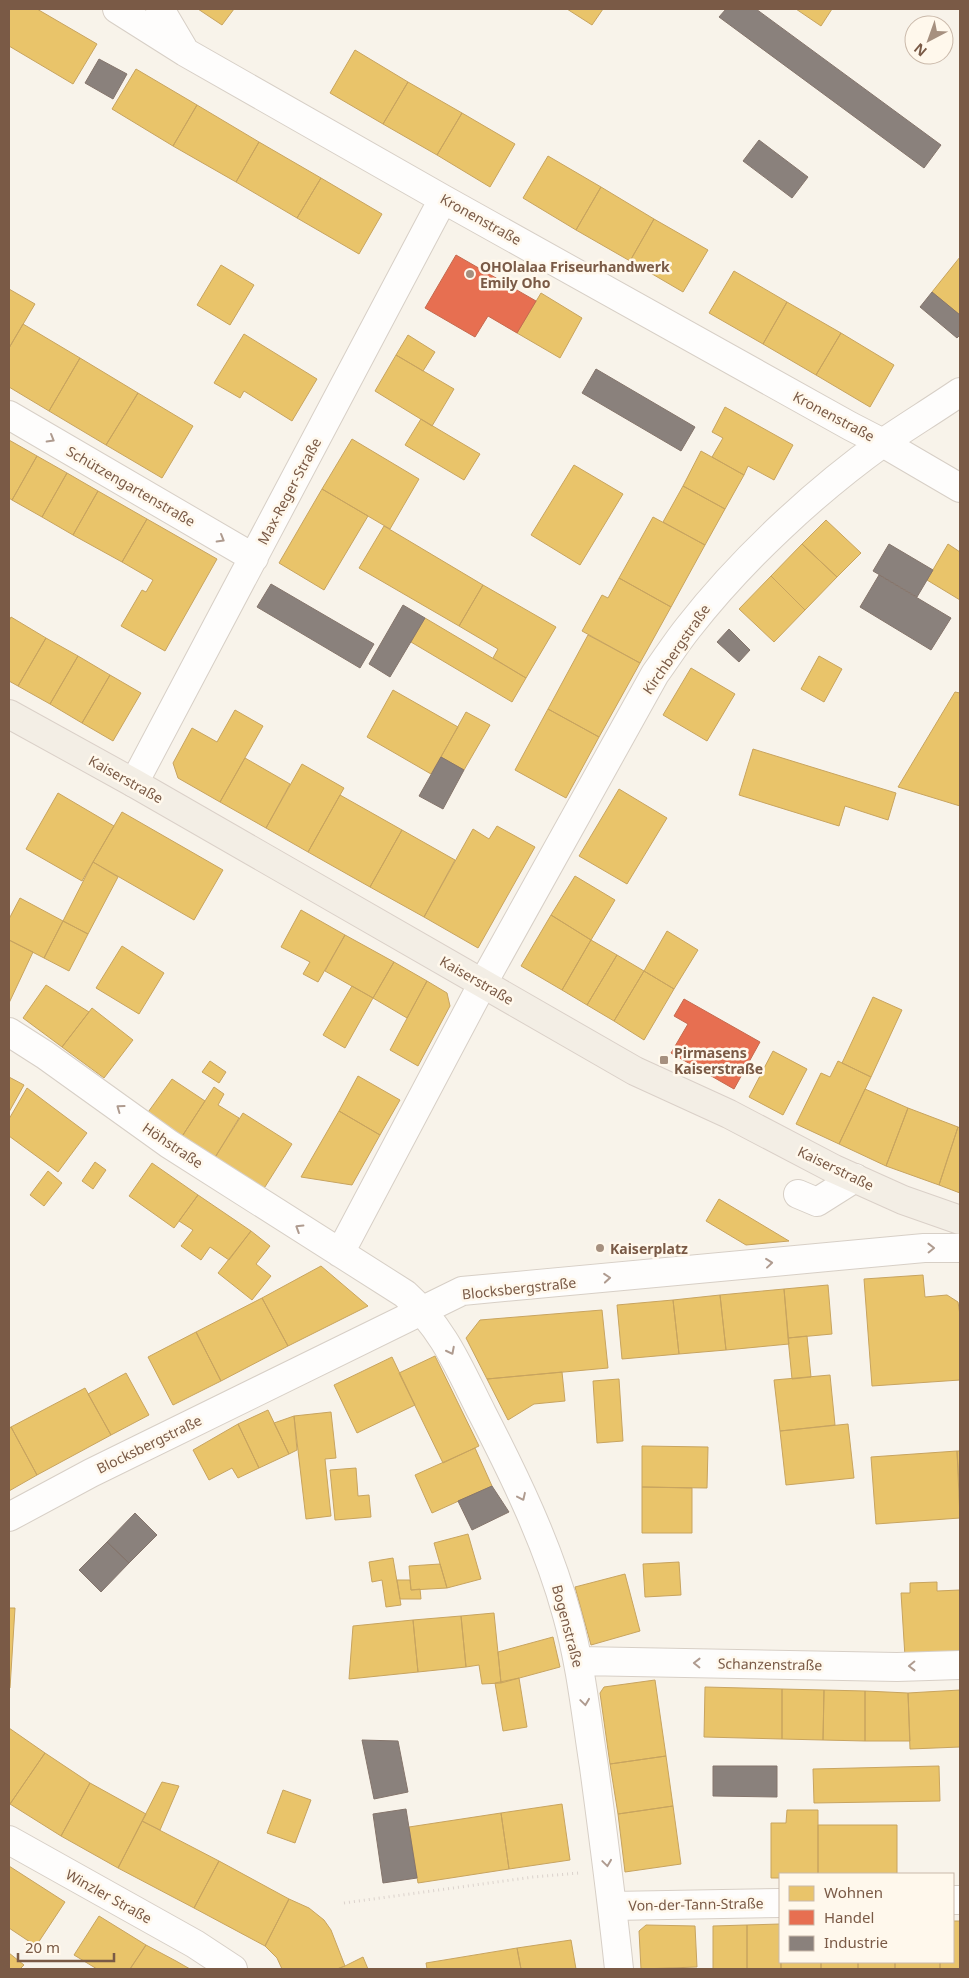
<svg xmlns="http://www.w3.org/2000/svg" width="969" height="1978" viewBox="0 0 969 1978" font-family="'Noto Sans',sans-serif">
	<rect width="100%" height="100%" fill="#f8f3ea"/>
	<path fill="#e9c46a" stroke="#c8a45f" d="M 9,9 L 37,9 L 97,44 L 73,84 L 9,46 Z
		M 198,9 L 234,9 L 222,25 Z
		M 567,9 L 603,9 L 592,25 Z
		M 796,9 L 832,9 L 821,26 Z
		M 355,50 L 408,82 L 383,124 L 330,93 Z
		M 136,69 L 197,105 L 173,146 L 112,109 Z
		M 408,82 L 462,113 L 437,155 L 383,124 Z
		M 197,105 L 259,142 L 236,182 L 173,146 Z
		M 462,113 L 515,144 L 490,187 L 437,155 Z
		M 259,142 L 321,178 L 297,218 L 236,182 Z
		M 548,156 L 601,187 L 576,230 L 523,198 Z
		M 321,178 L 382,214 L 359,254 L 297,218 Z
		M 601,187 L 654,219 L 630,261 L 576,230 Z
		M 654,219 L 708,250 L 683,292 L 630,261 Z
		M 960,257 L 960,315 L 932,292 Z
		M 221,265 L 254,285 L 230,325 L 197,305 Z
		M 734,271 L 787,302 L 763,344 L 709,313 Z
		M 9,289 L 35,304 L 9,348 Z
		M 541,293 L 582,318 L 560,358 L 517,333 Z
		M 787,302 L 841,333 L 816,375 L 763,344 Z
		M 23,324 L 80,358 L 49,411 L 9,387 L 9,348 Z
		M 841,333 L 894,365 L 870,407 L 816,375 Z
		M 244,334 L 317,379 L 292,421 L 244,391 L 240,398 L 214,383 Z
		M 408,335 L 435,352 L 423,371 L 396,355 Z
		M 396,355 L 454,389 L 432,426 L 375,391 Z
		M 80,358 L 138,393 L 106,445 L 49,411 Z
		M 138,393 L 193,426 L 162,478 L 106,445 Z
		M 725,407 L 793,445 L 774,480 L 748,466 L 744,475 L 712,457 L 723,438 L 712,432 Z
		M 421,419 L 480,454 L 464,480 L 405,445 Z
		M 352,439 L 419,479 L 390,529 L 322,489 Z
		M 9,440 L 37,456 L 12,500 L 9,498 Z
		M 701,451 L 744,475 L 725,509 L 683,486 Z
		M 37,456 L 67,473 L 42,517 L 12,500 Z
		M 574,465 L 623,494 L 580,565 L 531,535 Z
		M 67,473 L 98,491 L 73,535 L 42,517 Z
		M 683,486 L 725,509 L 705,545 L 663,522 Z
		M 322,489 L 368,516 L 324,590 L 279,563 Z
		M 98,491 L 147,519 L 122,562 L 73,535 Z
		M 653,517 L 705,545 L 671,607 L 619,578 Z
		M 147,519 L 217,559 L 165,651 L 121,626 L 142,590 L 146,592 L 153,580 L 122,562 Z
		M 826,520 L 861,553 L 837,577 L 802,544 Z
		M 384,526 L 483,585 L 459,626 L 359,568 Z
		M 802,544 L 837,577 L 805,610 L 771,576 Z
		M 948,544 L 960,552 L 960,600 L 927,580 Z
		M 771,576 L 805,610 L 774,642 L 739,609 Z
		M 619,578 L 671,607 L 640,663 L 582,631 L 602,595 L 608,598 Z
		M 483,585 L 556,627 L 526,678 L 493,658 L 498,649 L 459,626 Z
		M 11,617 L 46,638 L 18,686 L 9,681 L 9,621 Z
		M 425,618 L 526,678 L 512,702 L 411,642 Z
		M 588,635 L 640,663 L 599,737 L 548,709 Z
		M 46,638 L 78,656 L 50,704 L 18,686 Z
		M 78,656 L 110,675 L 82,723 L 50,704 Z
		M 819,656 L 842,669 L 824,702 L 801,689 Z
		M 691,668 L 735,694 L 707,741 L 663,715 Z
		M 110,675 L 141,693 L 113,741 L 82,723 Z
		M 393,690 L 458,727 L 431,774 L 367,737 Z
		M 955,692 L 960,693 L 960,806 L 898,787 Z
		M 548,709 L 599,737 L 566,798 L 515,770 Z
		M 235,710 L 263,726 L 220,802 L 178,778 L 173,763 L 192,728 L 217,742 Z
		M 466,712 L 490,725 L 464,770 L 441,757 Z
		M 753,749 L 896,793 L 888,820 L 845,806 L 839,826 L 739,795 Z
		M 245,758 L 290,784 L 266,828 L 220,802 Z
		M 302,764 L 344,788 L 308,852 L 266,828 Z
		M 619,789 L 667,818 L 627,884 L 579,856 Z
		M 58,793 L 114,826 L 82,881 L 26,849 Z
		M 340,795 L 402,830 L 370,887 L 308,852 Z
		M 122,812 L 223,870 L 194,920 L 93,862 Z
		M 497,826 L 535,847 L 478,948 L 424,917 L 473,829 L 489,839 Z
		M 402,830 L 455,860 L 424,917 L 370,887 Z
		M 93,862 L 118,877 L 88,934 L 63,921 Z
		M 575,876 L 615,900 L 591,940 L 551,915 Z
		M 20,898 L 63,921 L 44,958 L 9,940 L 9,919 Z
		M 301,910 L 345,935 L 318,982 L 303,974 L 310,962 L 281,947 Z
		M 551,915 L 591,940 L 562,990 L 521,966 Z
		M 63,921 L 88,934 L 69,971 L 44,958 Z
		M 667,931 L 698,950 L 674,989 L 644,971 Z
		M 345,935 L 394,962 L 373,998 L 325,971 Z
		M 9,940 L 33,952 L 9,1003 Z
		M 591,940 L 617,955 L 587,1005 L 562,990 Z
		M 122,946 L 164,973 L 139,1014 L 96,988 Z
		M 617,955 L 644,971 L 614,1021 L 587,1005 Z
		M 394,962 L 427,981 L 407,1018 L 373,998 Z
		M 644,971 L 674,989 L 644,1040 L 614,1021 Z
		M 427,981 L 447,993 L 450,1006 L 418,1066 L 390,1050 Z
		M 46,985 L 89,1012 L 62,1047 L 23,1018 Z
		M 352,986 L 373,998 L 345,1048 L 323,1035 Z
		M 873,997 L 902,1010 L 871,1077 L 842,1063 Z
		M 92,1008 L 133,1040 L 104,1078 L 62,1047 Z
		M 773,1051 L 807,1069 L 783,1115 L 749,1097 Z
		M 210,1061 L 226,1072 L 219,1083 L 202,1072 Z
		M 838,1061 L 871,1077 L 839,1144 L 796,1124 L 821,1073 L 830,1077 Z
		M 358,1076 L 400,1100 L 380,1135 L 339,1111 Z
		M 9,1077 L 24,1085 L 9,1112 Z
		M 172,1079 L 205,1101 L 181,1138 L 146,1115 Z
		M 214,1087 L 224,1094 L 218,1105 L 239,1118 L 214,1159 L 181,1138 Z
		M 27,1088 L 87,1133 L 58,1172 L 9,1136 L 9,1119 Z
		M 865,1089 L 908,1108 L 886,1166 L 839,1144 Z
		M 908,1108 L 958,1127 L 939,1185 L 886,1166 Z
		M 339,1111 L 380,1135 L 352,1185 L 301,1177 Z
		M 243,1113 L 292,1144 L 263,1190 L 214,1159 Z
		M 958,1127 L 960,1128 L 960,1193 L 939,1185 Z
		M 95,1162 L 106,1170 L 93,1189 L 82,1181 Z
		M 152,1163 L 198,1195 L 174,1228 L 129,1196 Z
		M 48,1171 L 62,1183 L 44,1206 L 30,1195 Z
		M 198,1195 L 251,1231 L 229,1260 L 210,1247 L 201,1260 L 181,1246 L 193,1230 L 179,1221 Z
		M 719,1199 L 789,1241 L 746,1245 L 706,1221 Z
		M 251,1231 L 270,1246 L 256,1264 L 271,1276 L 252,1300 L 218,1273 Z
		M 321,1266 L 368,1306 L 288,1346 L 262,1298 Z
		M 923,1275 L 925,1297 L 947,1295 L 958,1302 L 960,1315 L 960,1380 L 872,1386 L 864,1279 Z
		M 828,1285 L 832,1334 L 788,1338 L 784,1289 Z
		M 784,1289 L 789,1344 L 726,1350 L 720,1295 Z
		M 720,1295 L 726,1350 L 679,1354 L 673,1300 Z
		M 262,1298 L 288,1346 L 221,1381 L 196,1332 Z
		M 673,1300 L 679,1354 L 622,1359 L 617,1305 Z
		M 602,1310 L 608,1368 L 487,1379 L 466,1338 L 480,1320 Z
		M 196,1332 L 221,1381 L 173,1405 L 148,1357 Z
		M 807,1336 L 811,1377 L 792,1379 L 788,1338 Z
		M 435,1356 L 479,1446 L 443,1463 L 399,1373 Z
		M 392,1357 L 415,1405 L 357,1433 L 334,1385 Z
		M 562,1372 L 565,1401 L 534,1404 L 508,1420 L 487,1379 Z
		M 126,1373 L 149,1415 L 111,1435 L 88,1394 Z
		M 830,1375 L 835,1425 L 780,1431 L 774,1380 Z
		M 619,1379 L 623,1441 L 597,1443 L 593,1381 Z
		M 85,1388 L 111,1435 L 37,1475 L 11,1427 Z
		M 268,1410 L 289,1454 L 259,1468 L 238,1424 Z
		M 331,1412 L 336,1458 L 325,1459 L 331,1516 L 306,1519 L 294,1416 Z
		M 294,1416 L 297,1450 L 289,1454 L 274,1423 Z
		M 238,1424 L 259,1468 L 238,1478 L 232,1468 L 209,1480 L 193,1450 Z
		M 848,1424 L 854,1478 L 786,1485 L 780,1431 Z
		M 11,1427 L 37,1475 L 9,1491 L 9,1428 Z
		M 642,1446 L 708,1447 L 707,1488 L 642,1487 Z
		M 475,1448 L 492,1486 L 432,1513 L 415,1475 Z
		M 957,1451 L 960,1518 L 876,1524 L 871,1457 Z
		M 957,1451 L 960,1451 L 960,1498 Z
		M 356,1468 L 358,1496 L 369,1495 L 371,1517 L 335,1520 L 330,1470 Z
		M 642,1487 L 692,1488 L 692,1533 L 642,1533 Z
		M 468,1534 L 481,1579 L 447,1588 L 434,1543 Z
		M 393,1558 L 401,1605 L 386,1607 L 382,1580 L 372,1582 L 369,1562 Z
		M 679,1562 L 681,1595 L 645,1597 L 643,1564 Z
		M 440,1564 L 447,1588 L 411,1590 L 409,1566 Z
		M 625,1574 L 640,1631 L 591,1645 L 575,1587 Z
		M 397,1580 L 410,1580 L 411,1590 L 420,1589 L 421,1599 L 400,1599 Z
		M 937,1582 L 937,1591 L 960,1590 L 960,1654 L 905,1657 L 901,1593 L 910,1593 L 910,1583 Z
		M 9,1608 L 15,1608 L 10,1688 L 9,1688 Z
		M 494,1613 L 501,1683 L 482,1684 L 479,1665 L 466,1667 L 461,1616 Z
		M 461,1616 L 466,1667 L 418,1672 L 413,1620 Z
		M 413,1620 L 418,1672 L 349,1679 L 353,1626 Z
		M 553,1637 L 560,1667 L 501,1683 L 498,1652 Z
		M 519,1678 L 527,1727 L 503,1731 L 495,1683 Z
		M 655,1680 L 666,1756 L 610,1764 L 600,1693 L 604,1687 Z
		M 705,1687 L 782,1689 L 782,1739 L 704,1737 Z
		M 782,1689 L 824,1690 L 823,1740 L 782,1739 Z
		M 824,1690 L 865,1691 L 865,1741 L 823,1740 Z
		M 960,1690 L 960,1747 L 910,1749 L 908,1693 Z
		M 865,1691 L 908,1693 L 910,1741 L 865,1741 Z
		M 9,1728 L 45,1753 L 10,1804 L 9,1803 Z
		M 45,1753 L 90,1783 L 61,1836 L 10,1804 Z
		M 666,1756 L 673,1806 L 618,1814 L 610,1764 Z
		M 939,1766 L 940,1801 L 814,1803 L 813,1769 Z
		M 162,1782 L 179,1786 L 160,1830 L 142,1821 Z
		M 90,1783 L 146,1814 L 118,1868 L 61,1836 Z
		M 283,1790 L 311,1800 L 295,1843 L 267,1833 Z
		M 562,1804 L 570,1860 L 509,1869 L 501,1813 Z
		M 673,1806 L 681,1864 L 625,1872 L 618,1814 Z
		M 787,1810 L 818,1810 L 818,1874 L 780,1874 L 780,1878 L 771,1878 L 771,1823 L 786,1823 Z
		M 501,1813 L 509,1869 L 418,1883 L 409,1827 Z
		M 142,1821 L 219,1861 L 194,1908 L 118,1868 Z
		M 818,1825 L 897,1825 L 897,1874 L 818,1874 Z
		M 219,1861 L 289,1899 L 265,1946 L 194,1908 Z
		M 9,1866 L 65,1902 L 36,1946 L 9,1928 Z
		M 289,1899 L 309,1908 L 324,1920 L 331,1930 L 345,1966 L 337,1969 L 282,1969 L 277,1958 L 265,1946 Z
		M 99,1916 L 146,1945 L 130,1969 L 97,1969 L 74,1955 Z
		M 953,1921 L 960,1921 L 960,1969 L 940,1969 L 940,1962 L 953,1962 Z
		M 780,1924 L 781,1969 L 747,1969 L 747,1925 Z
		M 646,1925 L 695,1926 L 697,1967 L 641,1969 L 639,1931 Z
		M 747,1925 L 747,1969 L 713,1969 L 713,1926 Z
		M 571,1940 L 576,1969 L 521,1969 L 517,1948 Z
		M 146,1945 L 176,1961 L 190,1969 L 130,1969 Z
		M 517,1948 L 521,1969 L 427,1969 L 426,1963 Z
		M 9,1953 L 24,1965 L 20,1969 L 9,1969 Z
		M 363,1957 L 368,1969 L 337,1969 L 345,1966 Z
		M 781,1962 L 821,1962 L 821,1969 L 781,1969 Z
		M 821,1962 L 858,1962 L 858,1969 L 821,1969 Z
		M 858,1962 L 895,1962 L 895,1969 L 858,1969 Z
		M 895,1962 L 940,1962 L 940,1969 L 895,1969 Z"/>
	<path fill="#e76f51" stroke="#c6694e" d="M 456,255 L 536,301 L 517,333 L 488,316 L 475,337 L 425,308 Z
		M 684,999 L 760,1042 L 734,1089 L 671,1053 L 688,1024 L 674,1016 Z"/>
	<path fill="#8a817c" stroke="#85756c" d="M 726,9 L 756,9 L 941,145 L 924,168 L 719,17 Z
		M 99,59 L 127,74 L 113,99 L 85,83 Z
		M 759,140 L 808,177 L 792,198 L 743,161 Z
		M 932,292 L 960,315 L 960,335 L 957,338 L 920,307 Z
		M 596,369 L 695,427 L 681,451 L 582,393 Z
		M 889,544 L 933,570 L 917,597 L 873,571 Z
		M 879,575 L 951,618 L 931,650 L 860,607 Z
		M 271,584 L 374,644 L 360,668 L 257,607 Z
		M 403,605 L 425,618 L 390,677 L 369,664 Z
		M 729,629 L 750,650 L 739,662 L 717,642 Z
		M 441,757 L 464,770 L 443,809 L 419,796 Z
		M 492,1486 L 509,1512 L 472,1530 L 458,1501 Z
		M 135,1513 L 157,1535 L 129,1563 L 107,1542 Z
		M 107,1542 L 129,1563 L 101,1592 L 79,1570 Z
		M 362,1740 L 398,1741 L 408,1792 L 374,1799 Z
		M 713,1766 L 777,1766 L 777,1797 L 713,1796 Z
		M 406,1809 L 417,1878 L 383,1883 L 373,1814 Z"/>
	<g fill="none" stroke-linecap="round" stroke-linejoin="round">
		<g stroke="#d7cfc6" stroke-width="30">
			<path id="minor" d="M 117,9 L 185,52 L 443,199 L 850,426 L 883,443 L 960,488
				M 160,9 L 183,48
				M 9,415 L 254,558
				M 134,783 L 443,199
				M 9,1032 L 45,1055 L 169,1144 L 405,1294 C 444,1329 459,1368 482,1413 C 515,1477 548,1545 567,1615 C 581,1665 586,1716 594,1767 C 603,1834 612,1902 619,1969
				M 798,1194 L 817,1202 L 855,1178
				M 340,1253 L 483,983 L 655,674 C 666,659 676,643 688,628 C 741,560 814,492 884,442 C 909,425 935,409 960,392
				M 9,1517 L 91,1473 L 462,1291 L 924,1248 L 960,1248
				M 579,1661 L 897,1667 L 960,1665
				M 9,1840 L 195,1944 L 233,1969
				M 953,1900 L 960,1900
				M 612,1906 L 780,1903"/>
		</g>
		<g stroke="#dad0c8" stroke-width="30">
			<path id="major" d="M 9,714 L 134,783 L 635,1071 L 729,1114 L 834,1169 L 903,1200 L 960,1220"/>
		</g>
		<path stroke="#dbd2cc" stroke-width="3" stroke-dasharray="1 4" stroke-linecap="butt" d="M 344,1903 L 533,1877 L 579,1873"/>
		<use href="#minor" stroke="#fefdfc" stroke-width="28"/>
		<use href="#major" stroke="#f3eee5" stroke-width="28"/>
	</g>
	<defs><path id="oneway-chevron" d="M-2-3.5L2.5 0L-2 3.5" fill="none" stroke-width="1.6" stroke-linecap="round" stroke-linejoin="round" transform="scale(1.25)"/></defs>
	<g stroke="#af9b8f">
		<use href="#oneway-chevron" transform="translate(51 439) rotate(30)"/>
		<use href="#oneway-chevron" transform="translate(221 539) rotate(30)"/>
		<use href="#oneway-chevron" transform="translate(120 1108) rotate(-144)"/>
		<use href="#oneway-chevron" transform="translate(299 1228) rotate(-148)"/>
		<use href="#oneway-chevron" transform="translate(931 1248) rotate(-1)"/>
		<use href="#oneway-chevron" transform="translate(769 1263) rotate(-6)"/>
		<use href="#oneway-chevron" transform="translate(607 1278) rotate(-5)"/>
		<use href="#oneway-chevron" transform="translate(451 1351) rotate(63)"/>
		<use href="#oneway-chevron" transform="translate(522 1497) rotate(65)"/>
		<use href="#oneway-chevron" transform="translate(697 1663) rotate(-179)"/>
		<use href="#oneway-chevron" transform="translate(912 1666) rotate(179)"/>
		<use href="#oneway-chevron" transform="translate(585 1702) rotate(82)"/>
		<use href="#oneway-chevron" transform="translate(607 1863) rotate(82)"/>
	</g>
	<g fill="#a6907f" stroke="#fff8ec" stroke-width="2">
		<circle cx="470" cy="274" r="5"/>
		<rect x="659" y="1055" width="10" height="10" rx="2.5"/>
		<circle cx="600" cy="1248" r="5"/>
	</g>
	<g text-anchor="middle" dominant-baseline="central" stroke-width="5" stroke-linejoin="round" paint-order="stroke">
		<g font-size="14" fill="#7a5a46" stroke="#fff8ec">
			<text transform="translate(481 219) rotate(29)">Kronenstraße</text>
			<text transform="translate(834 416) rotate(28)">Kronenstraße</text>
			<text transform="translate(131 486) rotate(30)">Schützengartenstraße</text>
			<text transform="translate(289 491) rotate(-62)">Max-Reger-Straße</text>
			<text transform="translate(676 649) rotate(-55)">Kirchbergstraße</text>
			<text transform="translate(126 779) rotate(29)">Kaiserstraße</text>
			<text transform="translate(477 980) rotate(30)">Kaiserstraße</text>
			<text transform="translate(173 1145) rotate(34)">Höhstraße</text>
			<text transform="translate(836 1168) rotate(26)">Kaiserstraße</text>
			<text transform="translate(519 1288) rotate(-6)">Blocksbergstraße</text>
			<text transform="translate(149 1444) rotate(-26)">Blocksbergstraße</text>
			<text transform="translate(568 1626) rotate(75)">Bogenstraße</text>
			<text transform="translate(770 1664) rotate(1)">Schanzenstraße</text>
			<text transform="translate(109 1896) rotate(29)">Winzler Straße</text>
			<text transform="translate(696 1904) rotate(-1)">Von-der-Tann-Straße</text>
		</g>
		<g font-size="14" font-weight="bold" fill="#7a5a46" stroke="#fff8ec" text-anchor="start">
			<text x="480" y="266">OHOlalaa Friseurhandwerk<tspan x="480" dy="16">Emily Oho</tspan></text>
			<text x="674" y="1052">Pirmasens<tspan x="674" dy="16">Kaiserstraße</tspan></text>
			<text x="610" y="1248">Kaiserplatz</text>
		</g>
	</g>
	<rect width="969" height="1978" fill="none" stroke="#7a5a46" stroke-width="20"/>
	<rect x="779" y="1873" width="175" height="90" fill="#fff8ec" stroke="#cab9aa"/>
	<rect x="789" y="1886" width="25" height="15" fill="#e9c46a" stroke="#cab9aa"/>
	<text x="824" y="1898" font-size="15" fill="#7a5a46">Wohnen</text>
	<rect x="789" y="1910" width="25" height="15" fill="#e76f51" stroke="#cab9aa"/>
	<text x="824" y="1923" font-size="15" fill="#7a5a46">Handel</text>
	<rect x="789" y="1936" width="25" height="15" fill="#8a817c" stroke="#cab9aa"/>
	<text x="824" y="1948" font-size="15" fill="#7a5a46">Industrie</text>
	<g transform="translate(929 40) rotate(221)"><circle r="24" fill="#fff8ec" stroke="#cab9aa"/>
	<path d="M0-4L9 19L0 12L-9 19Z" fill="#a6907f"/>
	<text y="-8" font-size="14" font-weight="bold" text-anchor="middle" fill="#7a5a46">N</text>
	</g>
	<path d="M18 1953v8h96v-8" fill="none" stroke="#7a5a46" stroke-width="2.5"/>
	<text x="25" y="1953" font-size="15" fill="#7a5a46" stroke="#fff8ec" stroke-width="4" paint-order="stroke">20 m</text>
</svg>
